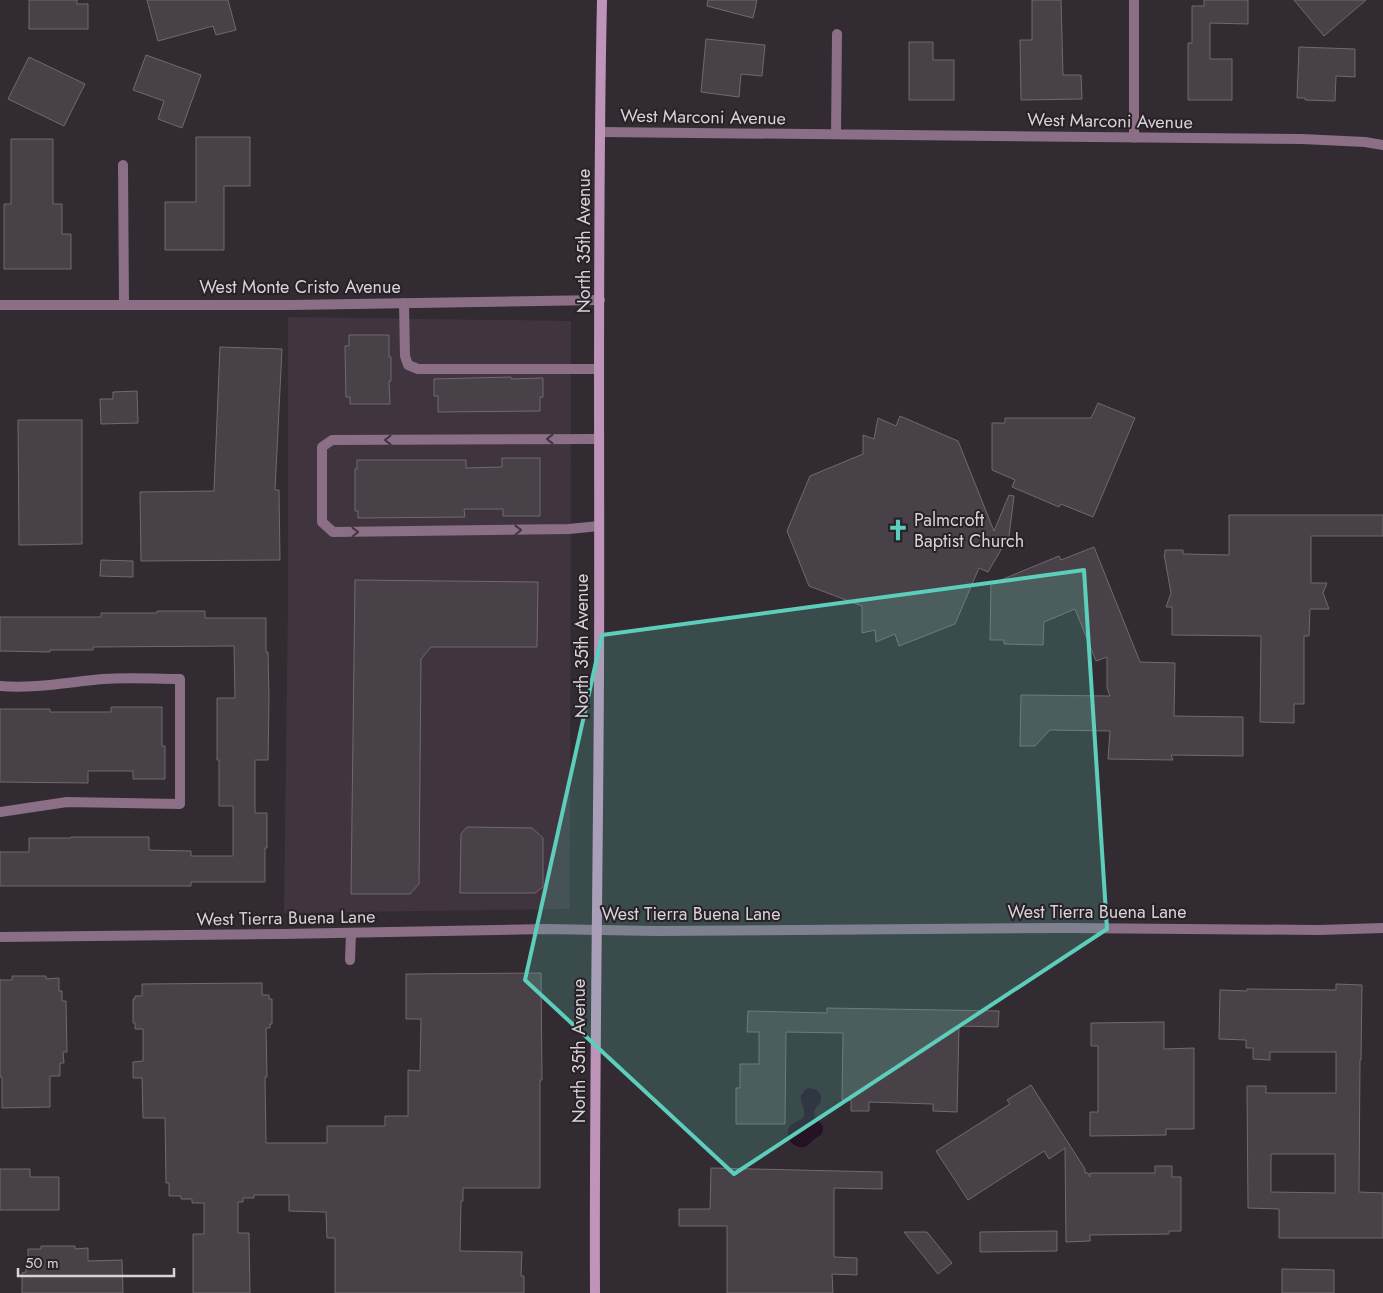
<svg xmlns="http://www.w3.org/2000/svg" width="1383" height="1293" viewBox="0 0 1383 1293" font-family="Jost,sans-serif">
	<rect width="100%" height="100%" fill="#322b31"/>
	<path fill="#40353e" d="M 288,317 L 571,321 L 570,909 L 284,913 L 288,601 Z"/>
	<path fill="#271225" d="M 809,1088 L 817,1090 L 821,1096 C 822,1106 814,1107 814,1113 C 815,1121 824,1122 823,1130 C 822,1135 819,1136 816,1138 C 811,1141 809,1146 804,1147 C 793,1149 783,1136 790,1126 C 794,1122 799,1121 803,1118 C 808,1109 799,1105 801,1095 L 806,1089 Z"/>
	<path fill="#484147" stroke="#716970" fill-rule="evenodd" d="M 29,0 L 77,0 L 77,4 L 88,4 L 88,29 L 29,29 Z
		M 147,0 L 228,0 L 236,30 L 216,35 L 213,26 L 158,41 Z
		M 708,0 L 757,0 L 753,18 L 707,6 Z
		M 1032,0 L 1061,0 L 1063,75 L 1081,75 L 1082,99 L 1021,100 L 1020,40 L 1032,40 Z
		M 1204,0 L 1248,0 L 1248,24 L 1210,23 L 1210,59 L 1232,59 L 1232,100 L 1188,100 L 1188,43 L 1192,43 L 1192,6 L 1204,6 Z
		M 1294,0 L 1366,0 L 1324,36 Z
		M 706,39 L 765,45 L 762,76 L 741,74 L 739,97 L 701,92 Z
		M 909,42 L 933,42 L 933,60 L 954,60 L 954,100 L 909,100 Z
		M 1299,47 L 1355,49 L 1355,77 L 1336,76 L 1335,101 L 1305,100 L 1305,98 L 1297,98 Z
		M 146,55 L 201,75 L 182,128 L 158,119 L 164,101 L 133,90 Z
		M 29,57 L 85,84 L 64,126 L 8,99 Z
		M 196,137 L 250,137 L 250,186 L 224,186 L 224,250 L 165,250 L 165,202 L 196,202 Z
		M 11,139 L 53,139 L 53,204 L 62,204 L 62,234 L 71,234 L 71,269 L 4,269 L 4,204 L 11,204 Z
		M 349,335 L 389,335 L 389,357 L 391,357 L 391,381 L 389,381 L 390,404 L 350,404 L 350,397 L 346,397 L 345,346 L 349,346 Z
		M 220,347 L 282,349 L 275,490 L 279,490 L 280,560 L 141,561 L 140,492 L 214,491 Z
		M 511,377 L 511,379 L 543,378 L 543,397 L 540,397 L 540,411 L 438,412 L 438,396 L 434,396 L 434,379 Z
		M 137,391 L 138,423 L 101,424 L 100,399 L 113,399 L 113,392 Z
		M 1098,403 L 1135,418 L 1093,517 L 1061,504 L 1059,507 L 1012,487 L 1015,480 L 992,470 L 992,423 L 1005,423 L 1005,418 L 1091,418 Z
		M 900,416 L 958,441 L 994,531 L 1009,495 L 1014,496 L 1009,536 L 988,572 L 979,568 L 955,624 L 899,646 L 895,634 L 876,642 L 875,630 L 862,633 L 862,606 L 809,586 L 787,531 L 810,476 L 863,454 L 863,435 L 874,439 L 878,418 L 896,426 Z
		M 18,420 L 82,420 L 82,544 L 19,545 Z
		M 502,458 L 540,458 L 540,516 L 503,516 L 503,509 L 464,509 L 465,517 L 358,518 L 358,511 L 355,511 L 355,469 L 357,469 L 357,460 L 466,460 L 466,468 L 502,467 Z
		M 1229,515 L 1383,515 L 1383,536 L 1311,536 L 1311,583 L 1327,583 L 1323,593 L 1329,609 L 1310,609 L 1309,636 L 1304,636 L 1304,704 L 1294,704 L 1294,723 L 1260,722 L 1261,636 L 1172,635 L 1172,607 L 1166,607 L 1171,593 L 1164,554 L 1165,554 L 1165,550 L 1183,550 L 1183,554 L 1229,555 Z
		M 1094,547 L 1140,662 L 1175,663 L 1174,716 L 1243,717 L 1243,756 L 1171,755 L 1173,760 L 1108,759 L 1110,731 L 1050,730 L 1035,746 L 1020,746 L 1021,695 L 1110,696 L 1107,688 L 1107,657 L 1096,661 L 1075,609 L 1044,622 L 1043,645 L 1004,644 L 1004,640 L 990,640 L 991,584 L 1059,556 L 1061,560 Z
		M 101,560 L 133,561 L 133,577 L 100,576 Z
		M 355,580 L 538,582 L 537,647 L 431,647 L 421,659 L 419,884 L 410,894 L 351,894 Z
		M 157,611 L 205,611 L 205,618 L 266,618 L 266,652 L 268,652 L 269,698 L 268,760 L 255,760 L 255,813 L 267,813 L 267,848 L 265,848 L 265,882 L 191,882 L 191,886 L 0,886 L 0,852 L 29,852 L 29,838 L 71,838 L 71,837 L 149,837 L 149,850 L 191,851 L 191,856 L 233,856 L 233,806 L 219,806 L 219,760 L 217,760 L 217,698 L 235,698 L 234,646 L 93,647 L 93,650 L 50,650 L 50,652 L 0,651 L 0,617 L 101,617 L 101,613 L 157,613 Z
		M 111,707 L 162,707 L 162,746 L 165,746 L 165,779 L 133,779 L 133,771 L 88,771 L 88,783 L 0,782 L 0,709 L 50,709 L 50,712 L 111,712 Z
		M 467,827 L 532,828 L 543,838 L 543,887 L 535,893 L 460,893 L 461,834 Z
		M 541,973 L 542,1080 L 540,1080 L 540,1188 L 463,1188 L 463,1201 L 461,1201 L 460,1251 L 522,1252 L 521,1276 L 524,1276 L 524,1293 L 335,1293 L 335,1238 L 327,1238 L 326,1212 L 289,1211 L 289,1195 L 254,1195 L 254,1198 L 243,1198 L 243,1202 L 238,1202 L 238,1233 L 249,1233 L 250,1293 L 193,1293 L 193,1234 L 204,1234 L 204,1203 L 192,1203 L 192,1199 L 181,1199 L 181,1196 L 169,1196 L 169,1183 L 166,1183 L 165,1118 L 143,1118 L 142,1078 L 133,1078 L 133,1062 L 143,1061 L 143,1029 L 135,1029 L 135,1023 L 133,1023 L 133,999 L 135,999 L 135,996 L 142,996 L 142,984 L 262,983 L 262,995 L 269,995 L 269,999 L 272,999 L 272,1024 L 270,1024 L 270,1028 L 266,1028 L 267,1077 L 265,1077 L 266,1143 L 327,1143 L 327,1126 L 385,1126 L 385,1116 L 408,1116 L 408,1070 L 420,1071 L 421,1019 L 406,1019 L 406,974 Z
		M 12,976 L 46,976 L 46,979 L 59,978 L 59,991 L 62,991 L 62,1001 L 66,1001 L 67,1052 L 63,1052 L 64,1063 L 60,1063 L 60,1076 L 50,1076 L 50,1107 L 2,1108 L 2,1077 L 0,1077 L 0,980 L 12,980 Z
		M 1336,984 L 1362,985 L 1361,1060 L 1360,1060 L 1359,1192 L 1383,1193 L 1383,1238 L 1279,1238 L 1279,1209 L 1248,1208 L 1247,1086 L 1266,1086 L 1266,1093 L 1336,1093 L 1336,1052 L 1270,1052 L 1270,1060 L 1253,1059 L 1253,1048 L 1246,1048 L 1246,1040 L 1219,1039 L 1220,990 L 1247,991 L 1247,989 L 1336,990 ZM 1271,1154 L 1335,1154 L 1335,1193 L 1271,1192 Z
		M 827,1008 L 999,1011 L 998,1027 L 959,1026 L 957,1112 L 933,1111 L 933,1104 L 869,1102 L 869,1111 L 851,1111 L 851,1100 L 842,1100 L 843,1033 L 786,1032 L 785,1124 L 736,1124 L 736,1088 L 740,1088 L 740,1064 L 759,1064 L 759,1032 L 747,1032 L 748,1011 L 827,1013 Z
		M 1164,1022 L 1164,1049 L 1194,1048 L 1194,1129 L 1166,1129 L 1166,1135 L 1090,1136 L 1090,1112 L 1098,1112 L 1098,1046 L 1091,1046 L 1091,1023 Z
		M 1031,1085 L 1085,1169 L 1085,1173 L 1088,1173 L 1090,1177 L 1090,1173 L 1155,1173 L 1155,1166 L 1172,1166 L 1172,1177 L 1181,1177 L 1181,1231 L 1169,1231 L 1169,1234 L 1090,1235 L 1090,1241 L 1066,1242 L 1065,1148 L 1049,1159 L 1044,1151 L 968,1200 L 936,1151 L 1010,1104 L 1007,1100 Z
		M 711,1168 L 882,1172 L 882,1189 L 834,1188 L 834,1257 L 857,1258 L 857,1275 L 832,1274 L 833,1293 L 727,1293 L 727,1226 L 679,1226 L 679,1209 L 710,1209 Z
		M 0,1169 L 30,1169 L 30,1177 L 59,1177 L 59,1210 L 0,1210 Z
		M 1057,1231 L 1057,1251 L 980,1252 L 980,1232 Z
		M 904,1232 L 927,1232 L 952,1263 L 938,1274 Z
		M 41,1246 L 75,1246 L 75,1249 L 88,1248 L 88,1261 L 122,1260 L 123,1293 L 22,1293 L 22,1273 L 26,1272 L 26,1262 L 28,1261 L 28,1249 L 41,1249 Z
		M 1282,1269 L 1334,1270 L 1334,1293 L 1282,1293 Z"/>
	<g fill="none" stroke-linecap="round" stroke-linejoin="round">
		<path stroke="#8a6f86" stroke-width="10" d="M 404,303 L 405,356 L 408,365 L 418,369 L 599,369
			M 599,439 L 332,440 L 322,447 L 322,522 L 333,532 L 569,529 L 599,526
			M 350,960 L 351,933"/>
		<path stroke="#8a6f86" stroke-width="10" d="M 601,132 L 1302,139 L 1365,142 L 1383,145
			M 836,134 L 837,34
			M 1134,138 L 1134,0
			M 123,165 L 124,305
			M 0,305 L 291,305 L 600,300
			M 0,686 C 34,689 69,682 103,679 C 128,677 154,679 180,679 L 180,804 L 67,802 L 0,812
			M 0,937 L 282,934 L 546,929 L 656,931 L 1067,928 L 1319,930 L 1383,928"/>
		<path stroke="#be94b9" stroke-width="10" d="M 595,1293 C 594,1087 598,882 599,676 C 600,451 597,225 602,0"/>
	</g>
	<defs><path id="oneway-chevron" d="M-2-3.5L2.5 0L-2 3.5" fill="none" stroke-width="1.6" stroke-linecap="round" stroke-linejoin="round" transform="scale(1.25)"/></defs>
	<g stroke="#40343f">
		<use href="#oneway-chevron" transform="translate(550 439) rotate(180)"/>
		<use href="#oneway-chevron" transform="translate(388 440) rotate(180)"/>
		<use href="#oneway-chevron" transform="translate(518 530) rotate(-1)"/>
		<use href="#oneway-chevron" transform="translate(355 532) rotate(-1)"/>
	</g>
	<path fill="#5ccebb" fill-opacity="0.2" stroke="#5ccebb" stroke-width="4" stroke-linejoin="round" d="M 1084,570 L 1107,929 L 734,1174 L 525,980 L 602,635 Z"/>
	<defs>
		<g id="church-bare" transform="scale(1.725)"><path d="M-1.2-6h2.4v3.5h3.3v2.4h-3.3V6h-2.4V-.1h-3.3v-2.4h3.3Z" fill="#5ccebb" stroke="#282127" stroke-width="2.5" paint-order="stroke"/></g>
	</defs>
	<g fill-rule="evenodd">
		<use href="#church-bare" x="898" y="530"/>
	</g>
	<g text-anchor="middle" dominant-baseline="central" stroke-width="4" stroke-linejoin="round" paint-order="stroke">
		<g font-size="18" fill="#d7d3d7" stroke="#282127">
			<text transform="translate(703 117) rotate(1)">West Marconi Avenue</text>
			<text transform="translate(1110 121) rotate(1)">West Marconi Avenue</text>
			<text transform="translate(584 241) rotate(-90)">North 35th Avenue</text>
			<text x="300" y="287">West Monte Cristo Avenue</text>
			<text transform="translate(582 646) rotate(-90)">North 35th Avenue</text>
			<text x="1097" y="912">West Tierra Buena Lane</text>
			<text x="691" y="914">West Tierra Buena Lane</text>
			<text transform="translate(286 918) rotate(-1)">West Tierra Buena Lane</text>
			<text transform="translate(579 1051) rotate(-90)">North 35th Avenue</text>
		</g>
		<g font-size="18" fill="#d7d3d7" stroke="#282127" text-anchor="start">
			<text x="914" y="520">Palmcroft<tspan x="914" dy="21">Baptist Church</tspan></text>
		</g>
	</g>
	<path d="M18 1268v8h156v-8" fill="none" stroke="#d7d3d7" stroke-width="2.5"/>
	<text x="25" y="1268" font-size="15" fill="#d7d3d7" stroke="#282127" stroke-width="4" paint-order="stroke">50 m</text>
</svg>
